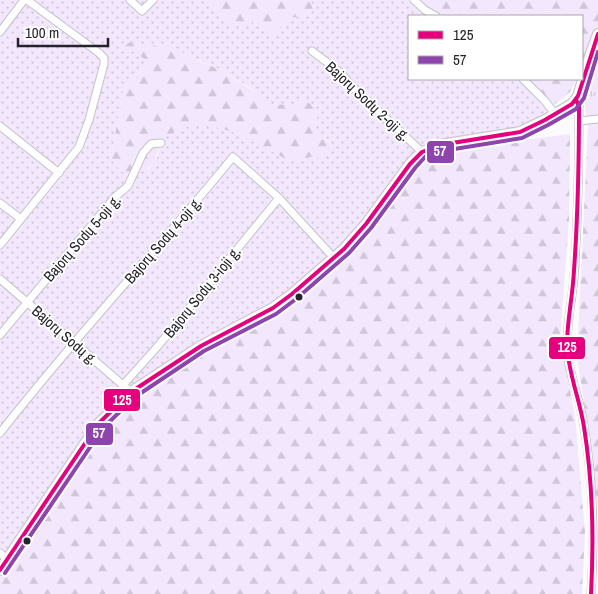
<svg xmlns="http://www.w3.org/2000/svg" width="598" height="594" viewBox="0 0 598 594" font-family="'Archivo Narrow',sans-serif">
	<defs>
		<pattern id="grass-tufts" width="24" height="20" patternUnits="userSpaceOnUse" patternTransform="scale(1.25)"><rect width="24" height="20" fill="#f2e7fd"/><path d="M3 7l-1-3M5 7V3M7 7l1-3M15 17l-1-3M17 17v-4M19 17l1-3" fill="none" stroke="#cfc6d9"/></pattern>
		<pattern id="forest-firs" width="22" height="20" patternUnits="userSpaceOnUse" patternTransform="scale(1.25)"><rect width="22" height="20" fill="#f2e7fd"/><path d="M5 1l3.5 6h-7zM16 11l3.5 6h-7z" fill="#cfc6d9"/></pattern>
		<pattern id="garden-dots" width="8" height="8" patternUnits="userSpaceOnUse" patternTransform="scale(1.25)"><rect width="8" height="8" fill="#f2e7fd"/><path d="M2 2h.1M6 6h.1" fill="none" stroke="#cfc6d9" stroke-width="1.8" stroke-linecap="round"/></pattern>
	</defs>
	<rect width="100%" height="100%" fill="#fbfbfb"/>
	<path fill="url(#grass-tufts)" d="M 598,44 L 598,125 L 588,128 L 584,100 Z"/>
	<path fill="url(#forest-firs)" d="M 204,0 L 307,0 L 312,3 L 313,9 L 308,16 L 291,18 L 274,35 L 271,35 L 251,21 L 237,27 L 206,4 Z
		M 417,0 L 598,0 L 598,27 L 582,70 L 582,16 L 440,16 Z
		M 131,41 L 149,42 L 162,49 L 171,44 L 200,62 L 217,68 L 257,93 L 292,105 L 303,100 L 314,105 L 319,112 L 315,125 L 324,139 L 330,143 L 330,146 L 319,158 L 310,157 L 290,162 L 235,133 L 170,135 L 159,141 C 157,166 151,168 129,178 L 114,164 L 111,157 L 122,94 L 128,83 L 138,77 L 123,51 L 124,46 Z
		M 527,79 L 577,79 L 570,92 L 554,105 L 542,95 Z
		M 598,125 L 598,512 L 592,453 L 577,357 L 588,128 Z
		M 570,134 L 569,221 L 560,339 L 575,416 L 585,532 L 582,594 L 0,594 L 0,577 L 99,430 C 151,370 235,342 299,298 C 348,265 381,214 415,167 L 424,159 L 445,150 Z"/>
	<path fill="url(#garden-dots)" fill-rule="evenodd" d="M 0,0 L 204,0 L 206,4 L 236,26 L 251,21 L 271,35 L 274,35 L 291,18 L 308,16 L 313,9 L 312,3 L 307,0 L 417,0 L 440,16 L 409,16 L 409,79 L 527,79 L 542,95 L 554,105 L 525,127 L 525,141 L 445,150 L 424,159 L 415,167 C 381,214 348,265 299,298 C 235,342 151,370 99,430 L 0,577 ZM 131,41 L 142,47 L 149,42 L 162,49 L 171,45 L 188,56 L 217,68 L 251,88 L 268,104 L 292,105 L 303,100 L 314,105 L 319,112 L 315,125 L 317,134 L 330,142 L 330,146 L 319,158 L 310,157 L 290,161 C 258,145 222,118 183,128 C 175,130 167,137 159,141 L 158,156 L 149,169 L 141,169 L 129,178 L 114,164 L 111,157 L 122,94 L 128,83 L 138,77 L 144,67 L 145,59 L 131,51 L 123,50 L 124,46 Z"/>
	<g fill="none" stroke-linecap="round" stroke-linejoin="round">
		<g stroke="#c5c2c7" stroke-width="9">
			<path id="street" d="M 130,0 L 142,11 L 153,0
				M 414,0 L 425,10 L 436,16
				M 0,32 L 24,0
				M 312,51 L 340,72 L 351,85 L 422,152
				M 523,79 L 545,101 L 555,114
				M 576,100 L 579,106 C 579,163 578,220 574,277 C 572,300 567,322 567,345 C 567,370 579,395 583,420 C 593,477 595,536 591,594
				M 579,121 L 598,119
				M 0,126 L 59,173
				M 0,203 L 21,219
				M 0,245 L 79,147 L 89,120 L 104,64 L 104,58 L 99,53 L 27,0
				M 0,279 L 131,392
				M 0,335 L 115,197 L 128,186 L 143,153 L 151,144 L 161,143
				M 123,385 L 158,346 L 279,198
				M 0,433 C 74,338 157,250 233,157 L 279,198 L 334,258
				M 0,553 L 7,559"/>
		</g>
		<g stroke="#c5c2c7" stroke-width="12">
			<path id="secondary" d="M 0,570 L 98,424 L 131,392 L 201,346 L 273,308 L 292,294 L 344,249 L 366,224 L 410,164 L 422,152 L 440,145 L 520,132 L 545,120 L 572,104 L 578,96 L 591,53 L 598,34"/>
		</g>
		<use href="#street" stroke="#fefefe" stroke-width="7"/>
		<use href="#secondary" stroke="#f6f5f7" stroke-width="10"/>
		<g stroke="#fff" stroke-width="8">
			<path id="bus-1" d="M 576,100 L 579,106 C 579,161 578,215 574,270 C 573,295 567,320 567,345 C 568,373 580,400 584,427 C 593,483 594,538 591,594
				M 0,570 L 98,424 L 131,392 L 201,346 L 273,308 L 292,294 L 344,249 L 366,224 L 410,164 L 422,152 L 440,145 L 520,132 L 545,120 L 572,104 L 578,96 L 598,34"/>
		</g>
		<g stroke="#fff" stroke-width="8">
			<path id="bus-2" d="M 5,573 L 103,428 L 135,397 L 204,351 L 276,314 L 296,299 L 349,253 L 371,228 L 415,168 L 425,157 L 442,151 L 522,138 L 548,125 L 576,109 L 584,98 L 598,52"/>
		</g>
		<use href="#bus-1" stroke="#e5007d" stroke-width="4"/>
		<use href="#bus-2" stroke="#8e44ad" stroke-width="4"/>
	</g>
	<g fill="#26222b" stroke="#fff" stroke-width="2">
		<circle cx="299" cy="297" r="4.5"/>
		<circle cx="27" cy="541" r="4.5"/>
	</g>
	<g text-anchor="middle" dominant-baseline="central" stroke-width="4" stroke-linejoin="round" paint-order="stroke">
		<g font-size="15" fill="#26222b" stroke="#fff">
			<text transform="translate(368 101) rotate(43)">Bajorų Sodų 2-oji g.</text>
			<text transform="translate(82 238) rotate(-49)">Bajorų Sodų 5-oji g.</text>
			<text transform="translate(163 240) rotate(-49)">Bajorų Sodų 4-oji g.</text>
			<text transform="translate(202 292) rotate(-51)">Bajorų Sodų 3-ioji g.</text>
			<text transform="translate(65 335) rotate(41)">Bajorų Sodų g.</text>
		</g>
	</g>
	<g stroke="#fff" stroke-width="2">
		<rect x="426" y="140" width="29" height="24" rx="5" fill="#8e44ad"/>
		<rect x="548" y="336" width="38" height="24" rx="5" fill="#e5007d"/>
		<rect x="103" y="388" width="38" height="24" rx="5" fill="#e5007d"/>
		<rect x="85" y="422" width="29" height="24" rx="5" fill="#8e44ad"/>
	</g>
	<g font-size="14" text-anchor="middle" font-weight="bold" fill="#fff">
		<text x="440" y="156">57</text>
		<text x="567" y="352">125</text>
		<text x="122" y="405">125</text>
		<text x="99" y="438">57</text>
	</g>
	<rect x="408" y="15" width="175" height="65" fill="#ffffff" stroke="#a8a7aa"/>
	<rect x="418" y="31" width="25" height="8" fill="#e5007d" stroke="#a8a7aa"/>
	<text x="453" y="40" font-size="15" fill="#26222b">125</text>
	<rect x="418" y="56" width="25" height="8" fill="#8e44ad" stroke="#a8a7aa"/>
	<text x="453" y="65" font-size="15" fill="#26222b">57</text>
	<path d="M18 38v8h90v-8" fill="none" stroke="#26222b" stroke-width="2.5"/>
	<text x="25" y="38" font-size="15" fill="#26222b" stroke="#ffffff" stroke-width="4" paint-order="stroke">100 m</text>
</svg>
